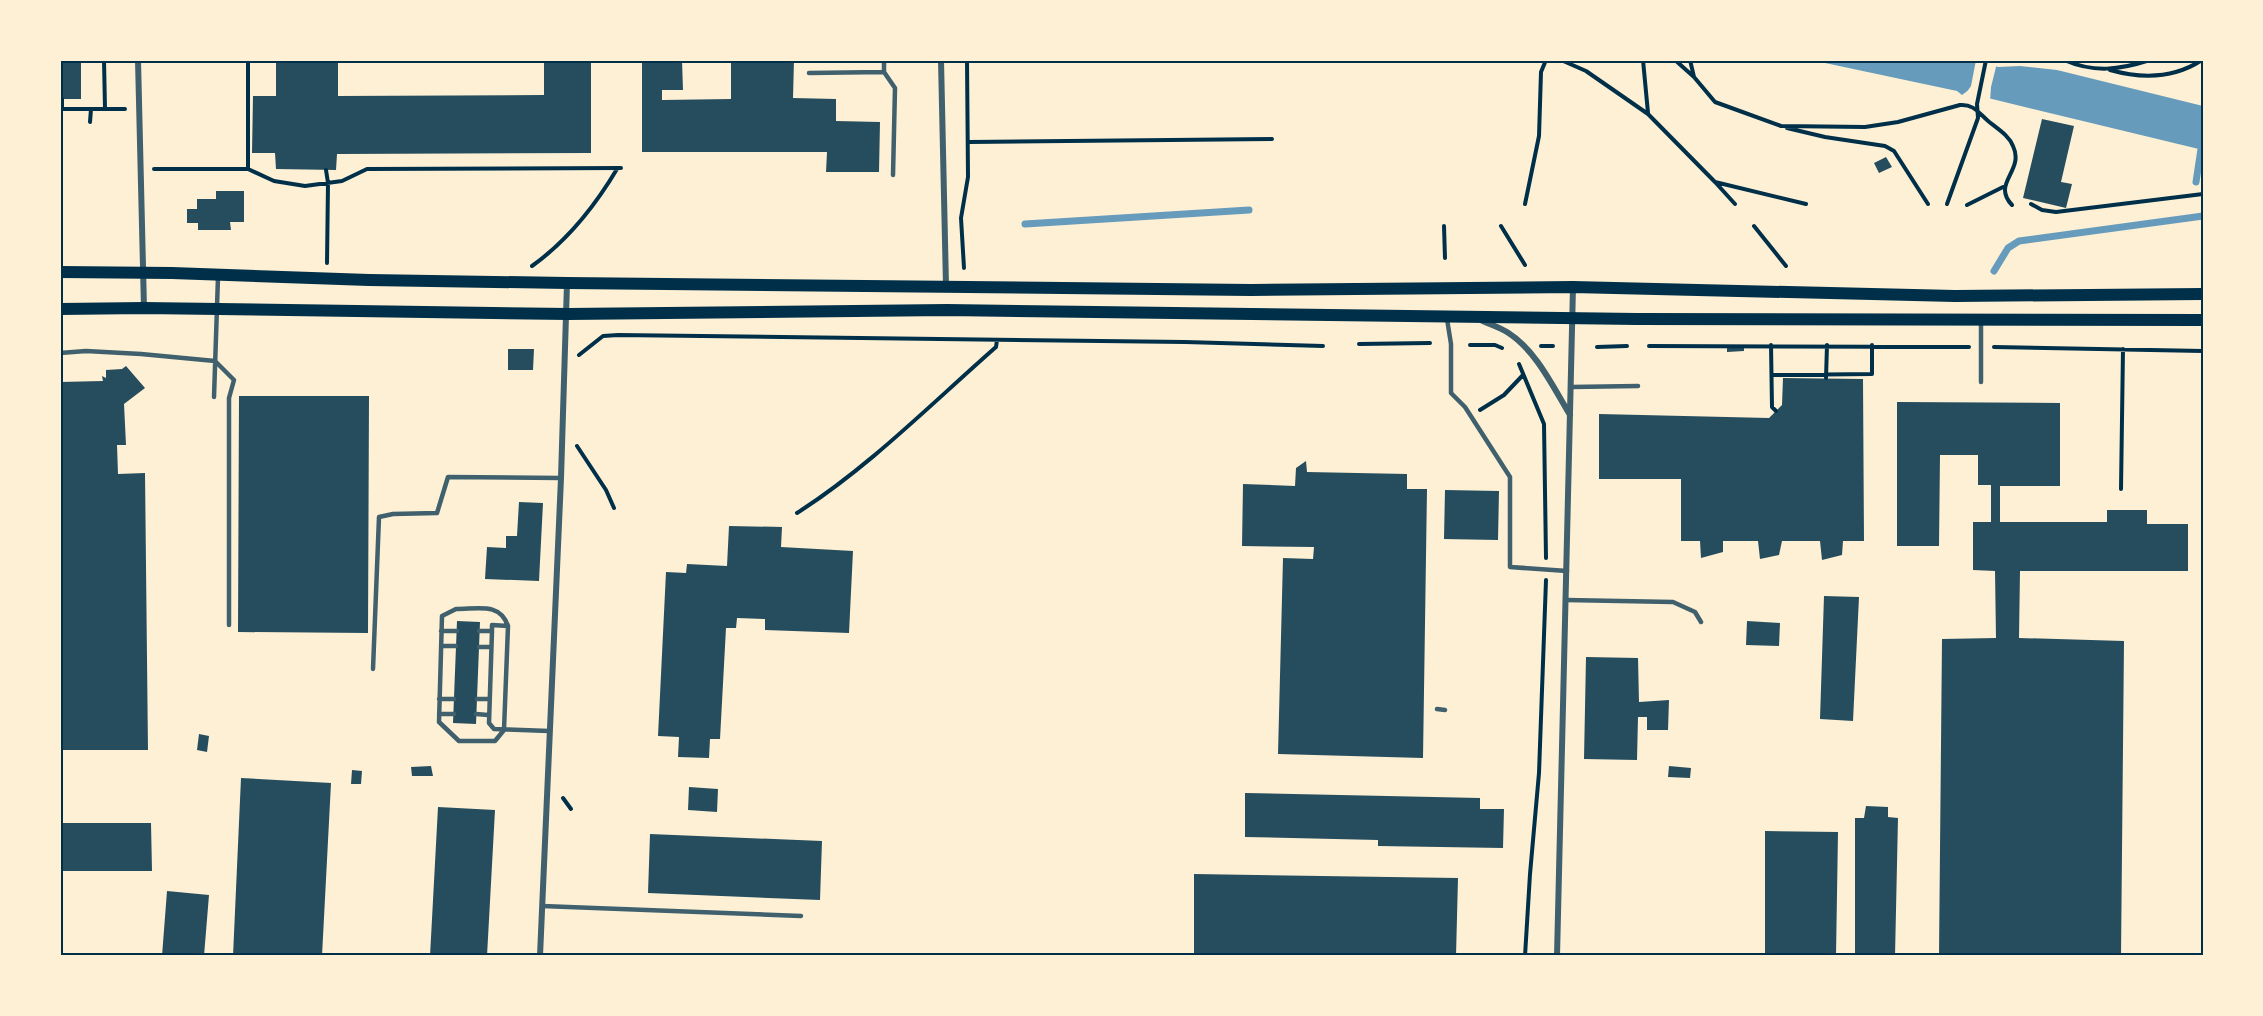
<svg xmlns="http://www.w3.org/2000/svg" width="2263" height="1016" viewBox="0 0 2263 1016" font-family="'Roboto Serif',serif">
	<rect width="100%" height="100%" fill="#fdf0d5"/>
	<path fill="#669bbc" d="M 1811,60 L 1981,60 L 1998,67 L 2020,66 L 2057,70 L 2203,106 L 2203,150 L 1988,98 L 1970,89 L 1962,95 L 1957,91 Z"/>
	<path fill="#fdf0d5" d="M 1976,60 L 1989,60 L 1997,63 L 1991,87 L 1990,101 L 1971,93 L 1966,98 L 1964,96 L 1971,86 Z"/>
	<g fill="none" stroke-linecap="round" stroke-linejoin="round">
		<path stroke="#669bbc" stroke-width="7" d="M 2196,182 L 2201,149
			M 1025,224 L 1249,210
			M 1994,271 L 2008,248 L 2019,241 L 2203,216"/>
	</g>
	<path fill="#264d5e" d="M 60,60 L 81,60 L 81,99 L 60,99 Z
		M 276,60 L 338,60 L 338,96 L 544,95 L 544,60 L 591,60 L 591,153 L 337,154 L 336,170 L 276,169 L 275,153 L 252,153 L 253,96 L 276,96 Z
		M 642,60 L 682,60 L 683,90 L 662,90 L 662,100 L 731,99 L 731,60 L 794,60 L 793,98 L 836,99 L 836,121 L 880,122 L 879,172 L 826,172 L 827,152 L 642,152 Z
		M 2042,119 L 2074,126 L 2061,182 L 2072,184 L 2066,208 L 2023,198 Z
		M 1886,157 L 1892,167 L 1879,173 L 1874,163 Z
		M 216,191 L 244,191 L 244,222 L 230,222 L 231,230 L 198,230 L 198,223 L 187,223 L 187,209 L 197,209 L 197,199 L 216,199 Z
		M 1727,346 L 1744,346 L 1744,351 L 1727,352 Z
		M 508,349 L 534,349 L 533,370 L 508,370 Z
		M 126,366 L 145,388 L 124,404 L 126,445 L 117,445 L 118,474 L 145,473 L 148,750 L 60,750 L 60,382 L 103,381 L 102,376 L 106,378 L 106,370 L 122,369 Z
		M 1783,378 L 1863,379 L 1864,541 L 1843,541 L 1842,555 L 1822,560 L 1820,541 L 1782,541 L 1779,555 L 1760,559 L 1758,541 L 1723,541 L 1723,552 L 1701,558 L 1700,541 L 1681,541 L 1681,479 L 1599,479 L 1599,414 L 1769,418 L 1782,405 Z
		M 239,396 L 369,396 L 368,633 L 238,632 Z
		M 1897,402 L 2060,403 L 2060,486 L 2000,486 L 2000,522 L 2107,522 L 2107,510 L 2147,510 L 2147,524 L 2188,524 L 2188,571 L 2020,571 L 2019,638 L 2124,641 L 2121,956 L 1939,956 L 1942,639 L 1996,638 L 1995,571 L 1973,570 L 1973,522 L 1991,522 L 1991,485 L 1978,485 L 1978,455 L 1940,455 L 1939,546 L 1897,546 Z
		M 1306,461 L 1307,472 L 1407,474 L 1407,489 L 1427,489 L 1423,758 L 1278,754 L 1283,558 L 1313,559 L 1314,547 L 1242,546 L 1243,484 L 1295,486 L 1296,468 Z
		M 1445,490 L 1499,491 L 1498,540 L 1444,539 Z
		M 519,502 L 543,503 L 539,581 L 485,579 L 487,547 L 506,548 L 506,536 L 517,536 Z
		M 729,526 L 782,527 L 781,547 L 853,551 L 849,633 L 765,630 L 765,619 L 737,618 L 736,628 L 726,628 L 720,739 L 710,739 L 709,758 L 678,757 L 679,737 L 658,736 L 666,572 L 686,573 L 687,564 L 727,566 Z
		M 1824,596 L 1859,597 L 1853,721 L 1820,719 Z
		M 457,621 L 480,622 L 476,724 L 453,723 Z
		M 1747,621 L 1780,623 L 1779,646 L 1746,645 Z
		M 1586,657 L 1638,658 L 1639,702 L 1669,700 L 1668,730 L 1647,730 L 1647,717 L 1638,717 L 1637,760 L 1584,759 Z
		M 199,734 L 209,736 L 207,752 L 197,750 Z
		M 431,766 L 433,776 L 412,776 L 411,767 Z
		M 1669,766 L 1691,768 L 1690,778 L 1668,777 Z
		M 352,770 L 362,771 L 361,784 L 351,784 Z
		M 241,778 L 331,783 L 322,956 L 233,956 Z
		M 689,787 L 718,789 L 717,812 L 688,810 Z
		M 1245,793 L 1480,798 L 1480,809 L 1504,809 L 1503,848 L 1378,846 L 1378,840 L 1245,837 Z
		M 1866,806 L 1888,807 L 1888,817 L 1898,818 L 1895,956 L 1855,956 L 1855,818 L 1864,818 Z
		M 438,807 L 495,810 L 487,956 L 430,956 Z
		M 60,823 L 151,823 L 152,871 L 60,871 Z
		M 1765,831 L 1838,832 L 1836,956 L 1765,956 Z
		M 650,834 L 822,841 L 820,900 L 648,893 Z
		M 1194,874 L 1458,878 L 1456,956 L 1194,956 Z
		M 167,891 L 209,895 L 204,956 L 162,956 Z"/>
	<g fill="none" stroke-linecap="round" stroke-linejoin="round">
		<path stroke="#003049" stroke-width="4" d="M 104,60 L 105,109 L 125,109
			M 248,60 L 248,169
			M 1561,60 L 1586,71 L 1648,114 L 1715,182
			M 1643,60 L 1648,113
			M 1675,60 L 1694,77 L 1715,102 L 1781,126 L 1865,127 L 1898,122 L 1960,105 C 1973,104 1978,112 1987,120 C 1996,128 2009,135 2013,146 C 2025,171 1991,183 2012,205
			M 1690,60 L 1694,77
			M 2064,60 C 2094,73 2119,70 2150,60
			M 2110,70 C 2142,79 2173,79 2202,60
			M 62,99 L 62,109 L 105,109
			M 90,122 L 91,109
			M 1787,128 L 1825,137 L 1885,146 L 1894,151 L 1928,204
			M 969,142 L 1272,139
			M 154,169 L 248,169 L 274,181 L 305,186 L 342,181 L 367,169 L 621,168
			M 326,170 L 328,183 L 327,263
			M 1525,204 L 1539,136 L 1541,72 L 1546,60
			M 1735,204 L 1715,182 L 1806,204
			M 1947,204 L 1978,118 L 1977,104 L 1986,60
			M 2031,204 L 2042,210 L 2056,212 L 2203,194
			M 1967,205 L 2003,187
			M 1444,226 L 1445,258
			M 1501,226 L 1525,265
			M 1754,226 L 1786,266
			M 532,266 C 567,241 595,206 617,169
			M 964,268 L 961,218 L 968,177 L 967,60
			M 1359,344 L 1430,343
			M 1470,345 L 1495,345 L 1502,348
			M 1771,345 L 1772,407 L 1776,411
			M 1541,346 L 1553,346
			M 1649,346 L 1969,347
			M 1597,347 L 1627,346
			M 1994,347 L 2203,351
			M 579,355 L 603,336 L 618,335 L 1185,342 L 1323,346
			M 1519,364 L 1544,424 L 1546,558
			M 1772,375 L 1872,374 L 1872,345
			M 1826,378 L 1827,345
			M 1480,410 L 1504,395 L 1523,375
			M 577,446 L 606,490 L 614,508
			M 2121,489 L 2123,349
			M 797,513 C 869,467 931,404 996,347 L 997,340
			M 563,798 L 571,809
			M 1525,956 L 1530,874 L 1539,773 L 1546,580"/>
		<path stroke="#3f606c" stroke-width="4.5" d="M 884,72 L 895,88 L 893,175
			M 809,73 L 884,72 L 884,60
			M 1447,319 L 1451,344 L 1451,393 L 1465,407 L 1510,477 L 1510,567 L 1567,571
			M 60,353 L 86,351 L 141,354 L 215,361 L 234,380 L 229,398 L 229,625
			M 1981,382 L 1981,321
			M 1571,387 L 1638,386
			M 214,397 L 218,277
			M 1566,600 L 1673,602 L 1695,612 L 1701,622
			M 456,609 C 478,609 500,602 508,626 L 504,730 L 495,741 L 459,741 L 439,722 L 442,616 Z
			M 441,631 L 457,631
			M 479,631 L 492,631 L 489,723 L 494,729 L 549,731
			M 492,631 L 492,625 L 508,626
			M 441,646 L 456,646
			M 479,647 L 491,647
			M 373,669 L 379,517 L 393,514 L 437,513 L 448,477 L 561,478
			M 439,699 L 454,699
			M 477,699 L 489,699
			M 1437,709 L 1445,710
			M 439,714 L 454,714
			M 476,714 L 488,715
			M 542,906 L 801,916"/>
		<path stroke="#3f606c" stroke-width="6" d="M 138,60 L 144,308
			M 941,60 L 946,286
			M 1481,320 C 1489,324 1499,327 1507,332 C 1536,350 1553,387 1570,415
			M 540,956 L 561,478 L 567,283
			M 1557,956 L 1573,287"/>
		<path stroke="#003049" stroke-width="12" d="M 60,272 L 172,273 L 369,280 L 567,283 L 1251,290 L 1573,287 L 1955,296 L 2203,294
			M 60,309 L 144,308 L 568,314 L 947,310 L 1637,319 L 2203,320"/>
	</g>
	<rect width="2263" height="1016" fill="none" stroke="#fdf0d5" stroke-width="123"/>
	<rect x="62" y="62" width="2140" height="892" fill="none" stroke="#003049" stroke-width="2"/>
</svg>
